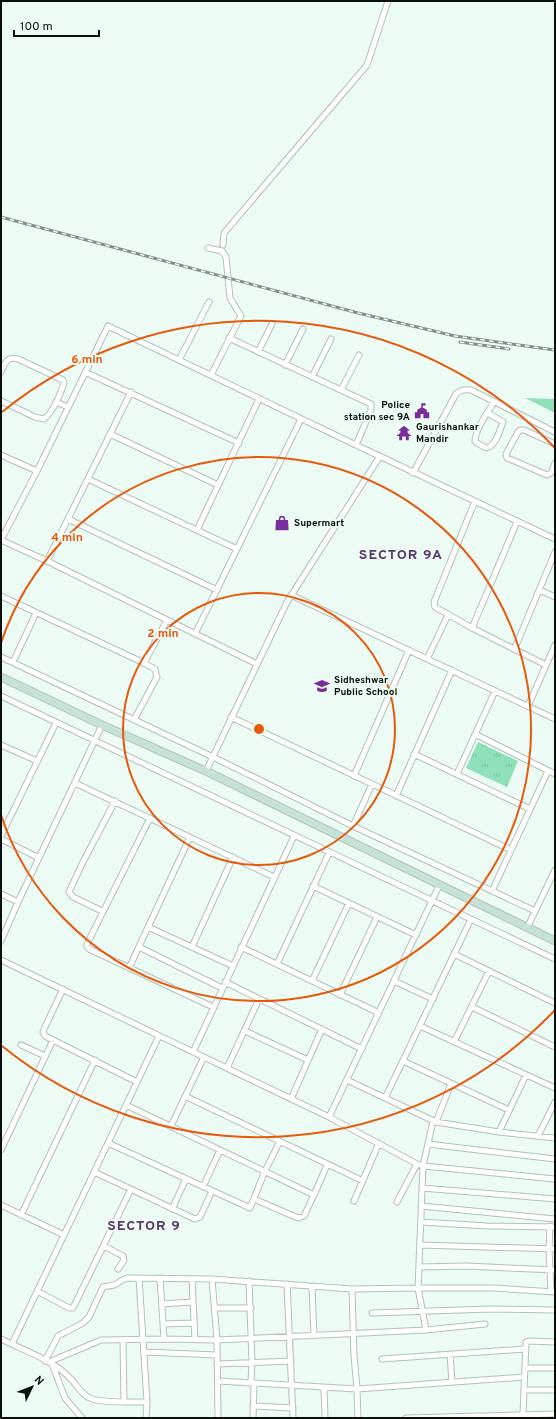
<svg xmlns="http://www.w3.org/2000/svg" width="556" height="1419" viewBox="0 0 556 1419" font-family="Overpass,sans-serif">
	<defs>
		<pattern id="grass-tufts" width="24" height="20" patternUnits="userSpaceOnUse"><rect width="24" height="20" fill="#8fe1b9"/><path d="M3 7l-1-3M5 7V3M7 7l1-3M15 17l-1-3M17 17v-4M19 17l1-3" fill="none" stroke="#7ac09e"/></pattern>
	</defs>
	<rect width="100%" height="100%" fill="#ecfbf3"/>
	<path fill="url(#grass-tufts)" d="M 525,398 L 555,399 L 555,413 Z
		M 478,742 L 518,761 L 507,787 L 466,768 Z"/>
	<g fill="none" stroke-linecap="round" stroke-linejoin="round">
		<g stroke="#b3c1b9" stroke-width="7">
			<path id="street" d="M 223,245 L 224,233 L 367,65 L 388,1
				M 208,248 L 222,251 L 226,257 L 230,298 L 241,316 L 211,375
				M 229,338 L 371,404 L 371,410 L 356,445
				M 258,352 L 272,324
				M 179,360 L 209,302
				M 285,365 L 303,329
				M 1,372 C 5,363 7,356 18,359 L 63,380 L 64,383 C 60,395 54,411 44,419 L 35,417 L 1,401
				M 85,372 L 239,443
				M 312,377 L 331,339
				M 341,390 L 359,355
				M 56,402 L 68,407
				M 488,413 L 503,422 C 500,430 496,446 486,448 L 477,443 L 475,441 C 475,430 488,411 494,402
				M 110,434 L 218,485
				M 555,444 L 524,430 L 520,430 L 518,432 L 506,454 L 507,458 L 512,460 L 547,475 L 551,473 L 555,463
				M 1,455 L 37,471
				M 413,473 L 456,394 C 461,390 464,389 471,390 L 555,432
				M 88,479 L 237,549
				M 475,501 L 434,602 L 435,607 L 472,628 L 546,665
				M 68,519 L 217,590
				M 197,530 L 259,399
				M 1,540 L 37,471 L 108,326 L 356,445 L 555,539
				M 1,540 L 47,561 L 257,664
				M 47,561 L 131,392
				M 540,590 L 555,597
				M 291,595 L 555,719
				M 1,596 L 144,663 L 167,620
				M 472,628 L 517,522
				M 195,634 L 301,419
				M 515,648 L 555,552
				M 1,657 L 213,757 L 353,826 L 535,911
				M 427,659 L 448,615
				M 13,662 L 36,613
				M 1,696 L 555,959
				M 528,706 L 555,645
				M 231,717 L 511,850
				M 134,720 L 157,677 L 155,669 L 144,663
				M 475,734 L 555,774
				M 1,745 L 37,761
				M 414,754 L 530,809
				M 206,771 L 287,602 L 380,456
				M 457,774 L 495,691
				M 354,776 L 409,650
				M 75,783 L 274,877
				M 396,796 L 452,670
				M 150,818 L 87,944 L 87,946 L 89,949 L 213,1007
				M 353,826 L 372,784
				M 1,836 L 56,723
				M 1,839 L 39,858
				M 313,886 L 416,935
				M 492,891 L 548,771
				M 1,894 L 18,902
				M 102,911 L 73,897 L 69,892 L 83,862 L 115,801
				M 148,927 L 233,966
				M 527,928 L 555,870
				M 1,941 L 18,902 L 102,725
				M 139,947 L 222,988
				M 192,947 L 233,857
				M 241,947 L 379,1013
				M 454,954 L 555,1003
				M 1,960 L 329,1117 L 417,1164 L 423,1166 L 555,1179
				M 277,964 L 329,853
				M 129,968 L 190,837
				M 312,981 L 349,903
				M 394,981 L 433,999
				M 225,982 L 362,1049
				M 63,989 L 45,1027 L 43,1032 L 45,1036 L 137,1082
				M 340,995 L 377,917
				M 472,1007 L 555,1047
				M 420,1026 L 555,1088
				M 245,1031 L 308,1060
				M 454,1042 L 489,971
				M 21,1045 L 45,1056
				M 193,1052 L 294,836
				M 403,1061 L 509,1110
				M 227,1068 L 259,999
				M 347,1080 L 436,1122 L 499,1132 L 555,1138
				M 185,1096 L 363,1181
				M 385,1098 L 471,919
				M 291,1099 L 322,1029
				M 126,1105 L 314,1195 L 327,1165
				M 329,1117 L 439,886
				M 436,1122 L 451,1084
				M 171,1126 L 204,1057
				M 499,1132 L 526,1075
				M 538,1136 L 555,1102
				M 108,1143 L 250,1208 L 265,1171 L 280,1141
				M 428,1144 L 555,1159
				M 1,1150 L 53,1040
				M 94,1172 L 195,1219 L 200,1217 L 212,1191
				M 203,1187 L 220,1150
				M 422,1188 L 555,1199
				M 254,1199 L 298,1218 L 304,1216 L 314,1195
				M 354,1201 L 379,1143
				M 397,1202 L 417,1164
				M 1,1205 L 64,1235
				M 421,1206 L 555,1219
				M 172,1209 L 186,1179
				M 21,1215 L 95,1060
				M 421,1222 L 487,1226 L 555,1227
				M 550,1226 L 549,1249 L 551,1292
				M 420,1245 L 555,1249
				M 104,1246 L 123,1256 L 124,1260 L 118,1269
				M 419,1267 L 466,1266 L 555,1270
				M 160,1278 L 164,1339
				M 192,1279 L 195,1340
				M 212,1279 L 217,1340 L 218,1418
				M 249,1281 L 252,1362 L 251,1383
				M 287,1284 L 293,1418
				M 312,1287 L 314,1335
				M 352,1289 L 354,1356 L 357,1389 L 358,1418
				M 37,1291 L 69,1308 L 73,1308 L 131,1189
				M 162,1304 L 193,1302
				M 215,1308 L 251,1308
				M 372,1313 L 490,1309 L 555,1310
				M 163,1324 L 194,1323
				M 426,1330 L 418,1288 L 423,1166 L 433,1121
				M 1,1339 C 23,1350 53,1360 70,1378 C 77,1385 82,1396 92,1399 C 105,1403 132,1402 147,1402 L 139,1278
				M 123,1340 L 124,1402
				M 12,1344 L 159,1036
				M 144,1352 L 217,1355
				M 450,1354 L 452,1382
				M 382,1359 L 525,1349
				M 45,1361 L 58,1336 L 83,1323 L 89,1317 L 103,1287 C 107,1285 111,1287 116,1284 C 120,1282 122,1279 128,1278 L 212,1279 L 352,1289 L 418,1288 L 493,1288 L 555,1292
				M 49,1362 L 101,1340 L 164,1339 L 217,1340 L 426,1330 L 485,1324
				M 52,1364 L 65,1398 L 82,1418
				M 217,1364 L 291,1361
				M 525,1368 L 555,1368
				M 218,1381 L 357,1389 L 524,1377
				M 324,1388 L 325,1418
				M 524,1390 L 555,1390
				M 253,1406 L 293,1408
				M 523,1414 L 526,1342 L 529,1341 L 555,1342
				M 146,1418 L 147,1402
				M 253,1418 L 254,1384
				M 406,1418 L 555,1414"/>
		</g>
		<g stroke="#b3c1b9" stroke-width="9">
			<path id="secondary" d="M 1,677 L 102,725 L 210,773 L 555,941"/>
		</g>
		<use href="#street" stroke="#fff" stroke-width="5"/>
		<use href="#secondary" stroke="#c6e1d5" stroke-width="7"/>
		<g stroke="#848e88" stroke-width="3">
			<path id="rail" d="M 1,217 L 358,313 L 455,336 L 555,350
				M 460,342 L 509,349"/>
		</g>
		<use href="#rail" stroke="#ecfbf3" stroke-width="1.5" stroke-dasharray="4.5" stroke-linecap="butt"/>
	</g>
	<g fill="none" stroke="#e8590c" stroke-width="2">
		<circle cx="259" cy="729" r="136"/>
		<path d="M1 643A272 272 0 1 1 1 815"/>
		<path d="M555 1010A408 408 0 0 1 2 1046M2 412A408 408 0 0 1 555 448"/>
	</g>
	<defs>
		<g id="civic-bare" transform="scale(1.2)"><path d="M-.6-6.5H3V-4.5H.6V-3L4-1V1h2V6H-6V1h2V-1L-.6-3ZM-1.2 2.5V6h2.4V2.5Z" fill="#792d9f" stroke="#ecfbf3" stroke-width="2.5" paint-order="stroke"/></g>
		<g id="temple-bare" transform="scale(1.2)"><path d="M0-6L5-2H3V0L6.5 2.5H4V6H1.5V3h-3V6H-4V2.5H-6.5L-3 0V-2H-5Z" fill="#792d9f" stroke="#ecfbf3" stroke-width="2.5" paint-order="stroke"/></g>
		<g id="shop-bare" transform="scale(1.2)"><path d="M-5-2.5h2.3a2.7 3.5 0 0 1 5.4 0H5L5.5 6h-11ZM-1.5-2.5h3a1.5 2.3 0 0 0-3 0Z" fill="#792d9f" stroke="#ecfbf3" stroke-width="2.5" paint-order="stroke"/></g>
		<g id="school-bare" transform="scale(1.2)"><path d="M0-5L7-2L0 1L-7-2ZM-4 1L0 2.5L4 1V4Q0 6-4 4Z" fill="#792d9f" stroke="#ecfbf3" stroke-width="2.5" paint-order="stroke"/></g>
	</defs>
	<g fill-rule="evenodd">
		<use href="#civic-bare" x="422" y="411"/>
		<use href="#temple-bare" x="404" y="433"/>
		<use href="#shop-bare" x="282" y="523"/>
		<use href="#school-bare" x="322" y="686"/>
	</g>
	<g text-anchor="middle" dominant-baseline="central" stroke-width="4" stroke-linejoin="round" paint-order="stroke">
		<g font-size="10" font-weight="bold" fill="#0b100d" stroke="#ecfbf3" text-anchor="start">
			<text x="410" y="405" text-anchor="end">Police<tspan x="410" dy="12">station sec 9A</tspan></text>
			<text x="416" y="427">Gaurishankar<tspan x="416" dy="12">Mandir</tspan></text>
			<text x="294" y="523">Supermart</text>
			<text x="334" y="680">Sidheshwar<tspan x="334" dy="12">Public School</tspan></text>
		</g>
		<g font-size="14" font-weight="bold" letter-spacing="1" fill="#5a3770" stroke="#ecfbf3">
			<text x="401" y="555">SECTOR 9A</text>
			<text x="144" y="1226">SECTOR 9</text>
		</g>
	</g>
	<circle cx="259" cy="729" r="6" fill="#e8590c" stroke="#ecfbf3" stroke-width="2"/>
	<g font-size="12" text-anchor="middle" font-weight="bold" fill="#e8590c" stroke="#ecfbf3" stroke-width="4" stroke-linejoin="round" paint-order="stroke">
		<text x="87" y="363">6 min</text>
		<text x="67" y="541">4 min</text>
		<text x="163" y="637">2 min</text>
	</g>
	<rect width="556" height="1419" fill="none" stroke="#0b100d" stroke-width="4"/>
	<g transform="translate(32 1387) rotate(47)" stroke="#ecfbf3" stroke-width="3" paint-order="stroke">
	<path d="M0-3L7 15L0 10L-7 15Z" fill="#0b100d"/>
	<text y="-6" font-size="11" font-weight="bold" text-anchor="middle" fill="#0b100d">N</text>
	</g>
	<path d="M14 30v6h85v-6" fill="none" stroke="#0b100d" stroke-width="2"/>
	<text x="20" y="30" font-size="12" fill="#0b100d" stroke="#ecfbf3" stroke-width="3" paint-order="stroke">100 m</text>
</svg>
